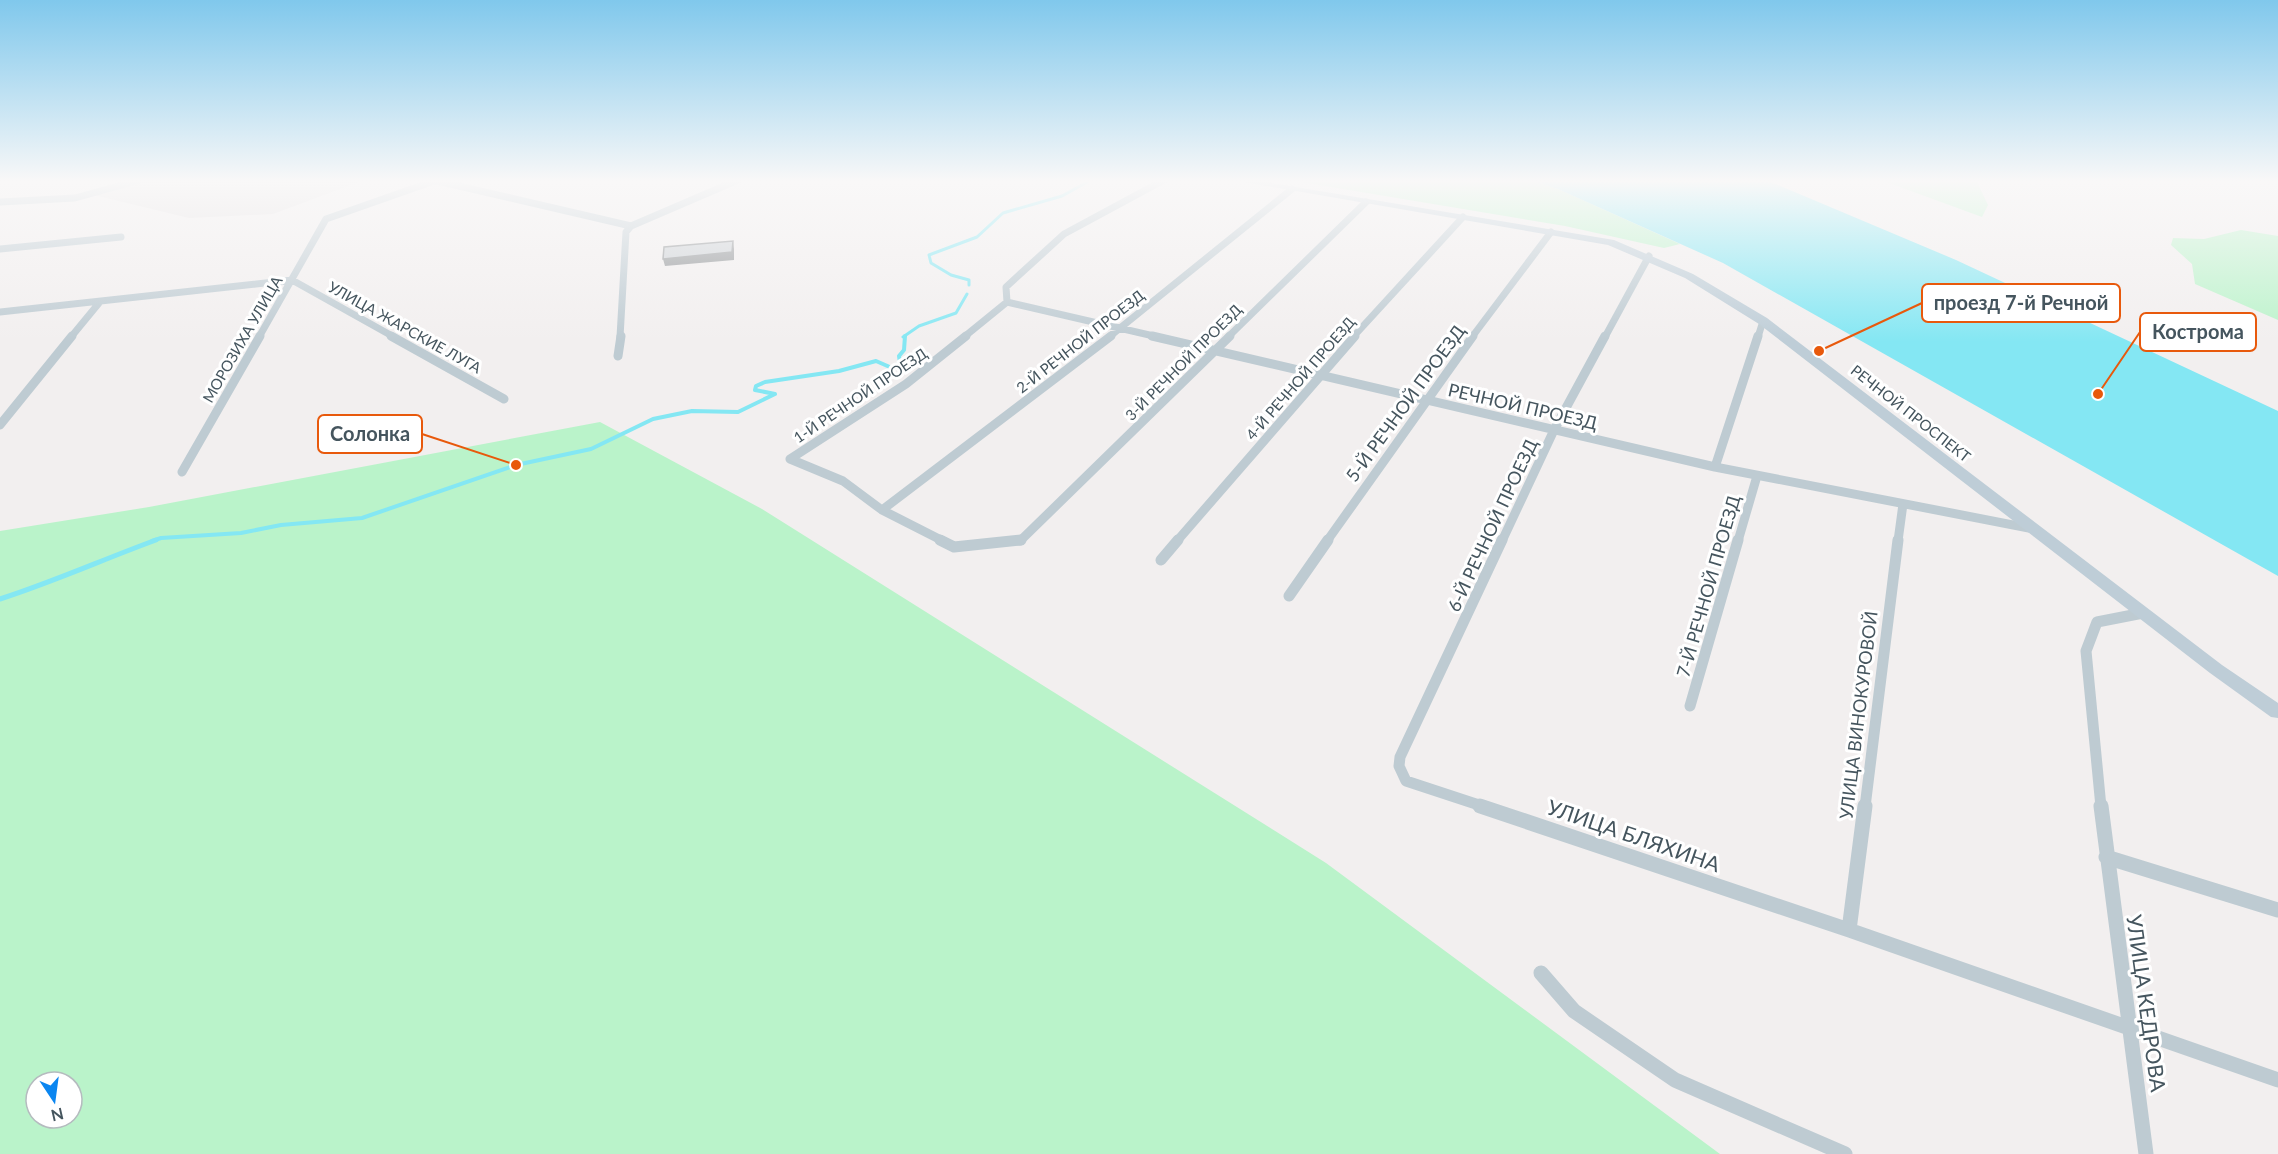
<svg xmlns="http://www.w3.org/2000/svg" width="2278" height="1154" viewBox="0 0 2278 1154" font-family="Lato,sans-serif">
	<rect width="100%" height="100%" fill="#f2efef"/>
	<path fill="#e3e0e1" d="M 148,180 L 364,180 L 273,214 L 189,218 L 94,195 Z"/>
	<path fill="#baf3ca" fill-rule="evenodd" d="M 1289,180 L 1530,180 L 1558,189 L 1680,244 L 1664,248 L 1565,226 Z
		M 1881,180 L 1976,180 L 1988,205 L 1982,217 Z
		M 2241,230 L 2278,236 L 2278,320 L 2195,284 L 2192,264 L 2171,245 L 2173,238 L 2204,239 Z
		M 600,422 L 762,509 L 1326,863 L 1720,1154 L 0,1154 L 0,531 L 149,507 ZM 36,1082 L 72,1082 L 72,1118 L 36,1118 Z"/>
	<path fill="#84e7f3" d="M 1530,180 L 1766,180 L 1956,260 L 2278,411 L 2278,576 L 1723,263 L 1558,189 Z"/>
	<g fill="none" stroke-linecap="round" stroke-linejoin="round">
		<path stroke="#84e7f3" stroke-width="3" d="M 969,285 L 969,280 L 951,275 L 931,263 L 929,255 L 977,237 L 1003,213 L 1062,196 L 1091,180
			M 903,337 L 919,326 L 956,313 L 967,294"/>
		<path stroke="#84e7f3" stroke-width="4" d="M 152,541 L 161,538 L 241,533 L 281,525 L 362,518 L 516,465 L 591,449 L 653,419 L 692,411 L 738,412 L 775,394 L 755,390 L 756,386 L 765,382 L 839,371 L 876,361 L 892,368 L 900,363 L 899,356 L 904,350 L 905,336"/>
		<path stroke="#84e7f3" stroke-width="5" d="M 0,599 C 53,582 104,559 156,540"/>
		<path stroke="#becbd2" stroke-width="7" d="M 433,180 L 631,226
			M 0,202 L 75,198 L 140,180
			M 631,226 L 738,180
			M 0,249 L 121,237
			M 1007,302 L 1158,337
			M 0,312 L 292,280 L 394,337
			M 71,337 L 99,303
			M 259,337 L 326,219 L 437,180
			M 620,337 L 626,232 L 631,226
			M 964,337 L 1007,302 L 1006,287 L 1064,234 L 1164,180
			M 1109,337 L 1292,189
			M 1228,337 L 1366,202
			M 1353,337 L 1463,217
			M 1472,337 L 1551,232
			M 1605,337 L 1649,256
			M 1758,337 L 1763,321"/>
		<path stroke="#becbd2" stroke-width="9" d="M 391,336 L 504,399
			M 1152,336 L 1715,467 L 2034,529
			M 618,356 L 621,336
			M 0,425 L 72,336
			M 790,459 L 843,481 L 882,510 L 943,541
			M 790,459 L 906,384 L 966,336
			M 1715,467 L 1758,336
			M 182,472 L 260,336
			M 882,510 L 1111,336
			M 1020,541 L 1230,336
			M 1177,541 L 1355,336
			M 1327,541 L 1473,336
			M 1502,541 L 1554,430 L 1605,336
			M 1738,541 L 1757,476
			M 1898,541 L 1903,504"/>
		<path stroke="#becbd2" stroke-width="11" d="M 940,540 L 954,547 L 1021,540
			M 1161,560 L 1178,540
			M 1289,596 L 1328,540
			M 1690,706 L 1738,540
			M 1485,807 L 1406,781 L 1399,766 L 1400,757 L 1502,540
			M 1865,807 L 1898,540
			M 2101,807 L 2086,651 L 2097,622 L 2143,613"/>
		<path stroke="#becbd2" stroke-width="15" d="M 1480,806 L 1849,930 L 2278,1080
			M 2101,806 L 2146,1154
			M 2106,857 L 2278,910
			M 1849,930 L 1865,806
			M 1541,973 L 1574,1011 L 1675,1080 L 1845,1154"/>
		<path fill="#becdd7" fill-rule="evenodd" d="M 1232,180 L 1254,180 L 1614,240 L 1693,274 L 1767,318 L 2222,665 L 2278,703 L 2278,718 L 2271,717 L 2210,673 L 1759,324 L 1685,278 L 1608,245 Z"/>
	</g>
	<path fill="#8d9194" d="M 733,241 L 734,249 L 734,260 L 665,266 L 663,259 Z"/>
	<path fill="#cacfd4" stroke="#8d9194" stroke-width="1.5" d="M 733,241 L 732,252 L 663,259 L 664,247 Z"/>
	<linearGradient id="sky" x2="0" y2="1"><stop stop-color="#80c8ec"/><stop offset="0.53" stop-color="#f9f8f8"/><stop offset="1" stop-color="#f9f8f8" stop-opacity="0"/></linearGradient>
	<rect width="2278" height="342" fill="url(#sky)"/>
	<g text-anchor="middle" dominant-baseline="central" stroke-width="6" stroke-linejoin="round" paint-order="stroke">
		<g font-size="15" fill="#45555e" stroke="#fff">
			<text transform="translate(405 327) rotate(29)">УЛИЦА ЖАРСКИЕ ЛУГА</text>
			<text transform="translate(242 339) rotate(-60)">МОРОЗИХА УЛИЦА</text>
			<text transform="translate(1080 341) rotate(-38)">2-Й РЕЧНОЙ ПРОЕЗД</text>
			<text transform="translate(1183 362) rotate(-45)">3-Й РЕЧНОЙ ПРОЕЗД</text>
			<text transform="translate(1300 378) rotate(-49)">4-Й РЕЧНОЙ ПРОЕЗД</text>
			<text transform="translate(860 395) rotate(-34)">1-Й РЕЧНОЙ ПРОЕЗД</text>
			<text transform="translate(1911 413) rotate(38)">РЕЧНОЙ ПРОСПЕКТ</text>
		</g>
		<g font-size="18" fill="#45555e" stroke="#fff">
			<text transform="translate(1405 403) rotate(-54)">5-Й РЕЧНОЙ ПРОЕЗД</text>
			<text transform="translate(1523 406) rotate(13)">РЕЧНОЙ ПРОЕЗД</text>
			<text transform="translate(1492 525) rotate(-65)">6-Й РЕЧНОЙ ПРОЕЗД</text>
			<text transform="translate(1708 586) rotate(-74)">7-Й РЕЧНОЙ ПРОЕЗД</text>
			<text transform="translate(1858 715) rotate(-83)">УЛИЦА ВИНОКУРОВОЙ</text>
		</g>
		<g font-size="21" fill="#45555e" stroke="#fff">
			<text transform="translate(1634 835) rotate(19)">УЛИЦА БЛЯХИНА</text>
			<text transform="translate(2147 1003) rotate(82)">УЛИЦА КЕДРОВА</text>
		</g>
	</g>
	<path fill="none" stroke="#e8590c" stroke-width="2" d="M1819 351L1922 303M2098 394L2140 332M516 465L422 434"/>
	<g fill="#e8590c" stroke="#fff" stroke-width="2">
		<circle cx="1819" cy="351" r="6"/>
		<circle cx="2098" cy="394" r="6"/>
		<circle cx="516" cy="465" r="6"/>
	</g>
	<g fill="#fff" stroke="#e8590c" stroke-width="2">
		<rect x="1922" y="284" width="198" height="38" rx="6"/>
		<rect x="2140" y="313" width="116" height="38" rx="6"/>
		<rect x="318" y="415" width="104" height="38" rx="6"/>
	</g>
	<g font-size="20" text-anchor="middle" font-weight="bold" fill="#45555e">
		<text x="2021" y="310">проезд 7-й Речной</text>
		<text x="2198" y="339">Кострома</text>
		<text x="370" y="441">Солонка</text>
	</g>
	<g transform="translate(54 1100) rotate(167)"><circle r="28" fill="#ffffff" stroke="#b5bbbf" stroke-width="1.5"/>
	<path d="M0-4.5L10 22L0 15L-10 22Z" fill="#0b86f0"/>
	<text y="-9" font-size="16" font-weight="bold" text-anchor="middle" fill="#45555e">N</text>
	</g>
</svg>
